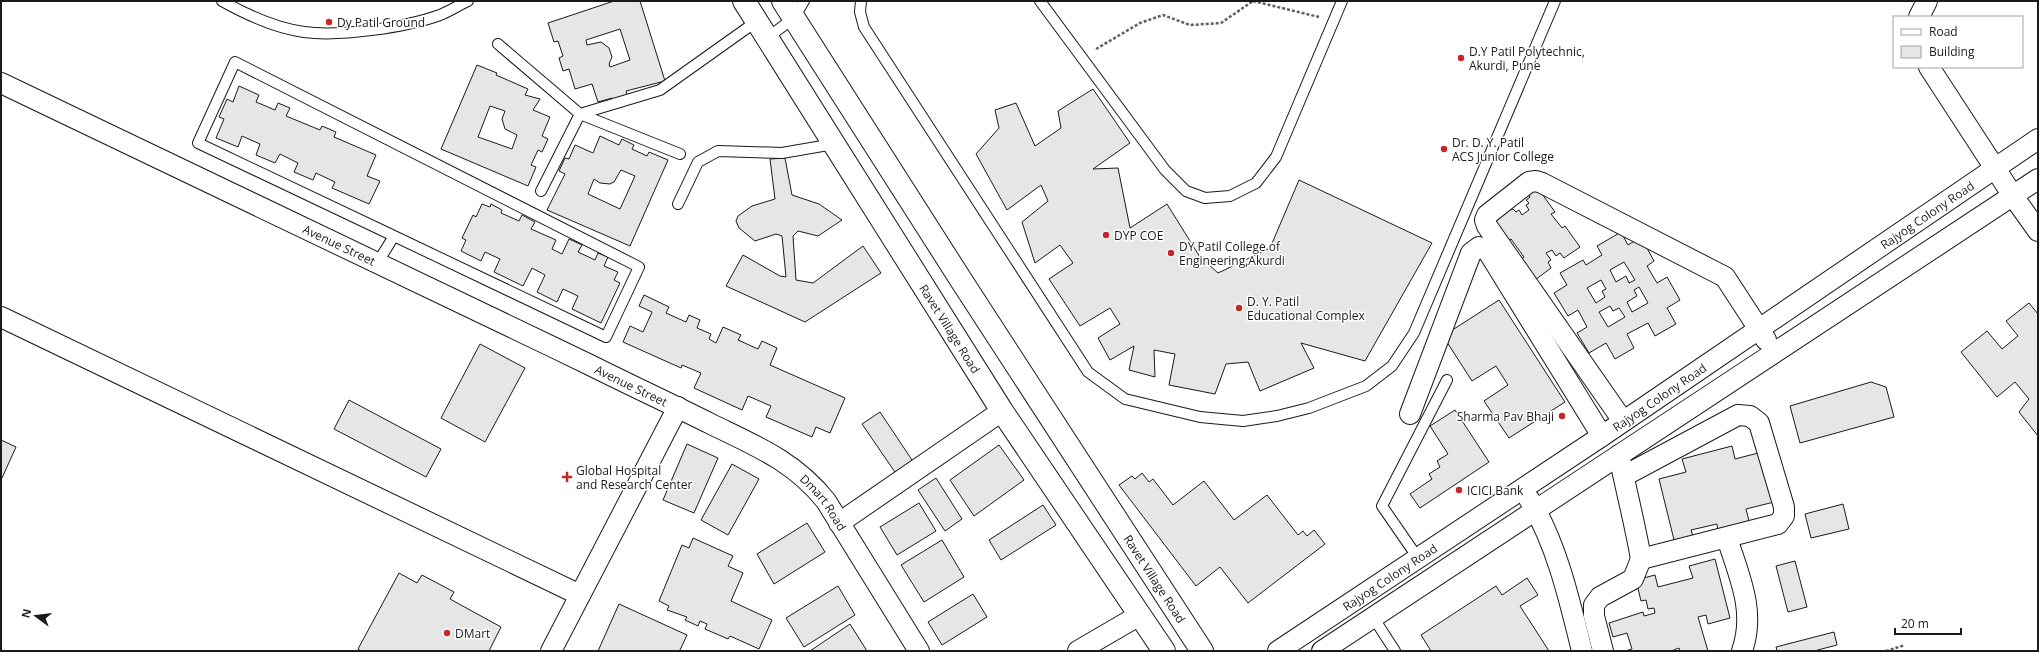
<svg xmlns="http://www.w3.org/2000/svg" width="2039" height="652" viewBox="0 0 2039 652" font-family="'Open Sans',sans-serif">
	<rect width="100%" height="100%" fill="#fff"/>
	<path fill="#e6e6e6" stroke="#1a1a1a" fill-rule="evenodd" d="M 614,1 L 640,1 L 665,81 L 626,91 L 628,97 L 613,102 L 612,98 L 598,102 L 592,84 L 575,89 L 569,69 L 563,71 L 559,58 L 563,56 L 558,41 L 554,42 L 548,23 ZM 620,29 L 630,60 L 610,67 L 609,64 L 612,57 L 609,48 L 601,42 L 587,45 L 586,40 Z
		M 477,65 L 497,73 L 496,75 L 528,89 L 525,95 L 540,99 L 533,110 L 550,117 L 542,136 L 548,139 L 542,152 L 538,150 L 531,165 L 536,167 L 528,186 L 441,149 ZM 490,106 L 505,111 L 502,119 L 505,129 L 517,135 L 512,149 L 478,137 Z
		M 239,86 L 259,95 L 256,102 L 275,110 L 278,103 L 290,108 L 286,116 L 320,130 L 322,126 L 336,132 L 334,137 L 376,155 L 367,176 L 380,181 L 369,204 L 332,188 L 335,182 L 316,173 L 313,180 L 294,172 L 298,163 L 280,154 L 275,163 L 256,155 L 260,144 L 242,136 L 238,147 L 216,138 L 224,119 L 219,117 L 227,99 L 233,102 Z
		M 1093,89 L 1130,143 L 1093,169 L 1118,168 L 1130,228 L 1167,204 L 1200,257 L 1218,273 L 1270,248 L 1299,180 L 1432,243 L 1365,361 L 1301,343 L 1314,368 L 1260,391 L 1248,362 L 1226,364 L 1215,394 L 1169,385 L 1175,354 L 1154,350 L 1155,377 L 1129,370 L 1134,346 L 1110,360 L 1098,338 L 1120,324 L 1110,308 L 1080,326 L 1049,279 L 1073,263 L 1060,245 L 1035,263 L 1022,222 L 1048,201 L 1041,185 L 1007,210 L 976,154 L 999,128 L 995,110 L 1016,103 L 1035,146 L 1061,128 L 1058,111 Z
		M 600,136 L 619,145 L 622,139 L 634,145 L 632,149 L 647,156 L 649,152 L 668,160 L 630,246 L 547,210 L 565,174 L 559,171 L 565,158 L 569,159 L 575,145 L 593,153 ZM 621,170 L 635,176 L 620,209 L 588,194 L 594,179 L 600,183 L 610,184 L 614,182 Z
		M 785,158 L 792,195 L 819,204 L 842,220 L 818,236 L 798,231 L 793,236 L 796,280 L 813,283 L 863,246 L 881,273 L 805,322 L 726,286 L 743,255 L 780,276 L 786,277 L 782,236 L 776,234 L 755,241 L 739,228 L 736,221 L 738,216 L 752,206 L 775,199 L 770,159 Z
		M 1537,187 L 1555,212 L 1551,214 L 1562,228 L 1565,226 L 1580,247 L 1564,258 L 1560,253 L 1556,256 L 1552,250 L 1546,253 L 1551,260 L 1548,262 L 1551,268 L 1535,280 L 1521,259 L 1524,257 L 1511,239 L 1508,242 L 1492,220 L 1509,208 L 1511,210 L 1513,209 L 1516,212 L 1519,210 L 1522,215 L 1529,210 L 1526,205 L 1529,203 L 1526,200 L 1530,197 L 1528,194 Z
		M 482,204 L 490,207 L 491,204 L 502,210 L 501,213 L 519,221 L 522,215 L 535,222 L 531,229 L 556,240 L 552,249 L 562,254 L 569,239 L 582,245 L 578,252 L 595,260 L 598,253 L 608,257 L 604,266 L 618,272 L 614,280 L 620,283 L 601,323 L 572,309 L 578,296 L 563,289 L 557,302 L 537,292 L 545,275 L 532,268 L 523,286 L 494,272 L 500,259 L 485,252 L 481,261 L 461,251 L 466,240 L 462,238 L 473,215 L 476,217 Z
		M 1621,232 L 1628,245 L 1641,237 L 1654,261 L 1647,266 L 1657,283 L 1667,277 L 1680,300 L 1667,308 L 1676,324 L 1655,336 L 1648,323 L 1627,334 L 1634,348 L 1615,359 L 1606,343 L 1589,353 L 1577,333 L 1587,327 L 1578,310 L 1568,316 L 1554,293 L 1567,285 L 1560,273 L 1583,260 L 1586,265 L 1602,255 L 1597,246 ZM 1624,262 L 1635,280 L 1629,283 L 1626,276 L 1616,282 L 1610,270 ZM 1601,280 L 1606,289 L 1602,291 L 1605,297 L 1596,303 L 1587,288 ZM 1639,287 L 1648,303 L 1632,312 L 1627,302 L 1637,296 L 1634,290 ZM 1610,306 L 1613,311 L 1619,308 L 1625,317 L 1608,327 L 1599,312 Z
		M 644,295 L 669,307 L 666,313 L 686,322 L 689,315 L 700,320 L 697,328 L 711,334 L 709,339 L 716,343 L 723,327 L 741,335 L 738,340 L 758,349 L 762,341 L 777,348 L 770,365 L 845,398 L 830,433 L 816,427 L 812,437 L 766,417 L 771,406 L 748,396 L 742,410 L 694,388 L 701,373 L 682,365 L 681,368 L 623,342 L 630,326 L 643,332 L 652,312 L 639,306 Z
		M 1499,300 L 1565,402 L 1509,438 L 1484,401 L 1508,385 L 1496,366 L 1472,381 L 1443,336 Z
		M 2029,303 L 2038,314 L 2038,436 L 2019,412 L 2029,399 L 2015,382 L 1997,397 L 1961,352 L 1987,331 L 2002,349 L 2018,336 L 2006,321 Z
		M 480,344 L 525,368 L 485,442 L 441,418 Z
		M 1871,382 L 1886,387 L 1894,417 L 1800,443 L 1790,406 Z
		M 349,400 L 441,449 L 426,477 L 334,429 Z
		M 1455,410 L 1489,462 L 1420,508 L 1410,494 L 1432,479 L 1429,474 L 1440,467 L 1437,461 L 1448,454 L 1430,426 Z
		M 880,412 L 916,466 L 899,478 L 862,424 Z
		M 1,440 L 16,447 L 2,478 L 1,477 Z
		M 687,444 L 718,458 L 694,513 L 663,500 Z
		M 999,445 L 1024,480 L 974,516 L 950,480 Z
		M 1732,446 L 1735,459 L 1762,452 L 1774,502 L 1746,509 L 1751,529 L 1719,537 L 1717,524 L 1691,530 L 1695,543 L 1676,548 L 1659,479 L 1686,472 L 1682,459 Z
		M 732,464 L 759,479 L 728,535 L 701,520 Z
		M 1142,473 L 1149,482 L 1153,479 L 1173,505 L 1204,481 L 1234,520 L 1267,495 L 1298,535 L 1303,531 L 1307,536 L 1314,530 L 1325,544 L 1248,603 L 1220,567 L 1196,586 L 1119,485 L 1132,476 L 1135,479 Z
		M 936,478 L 962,519 L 945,531 L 918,490 Z
		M 919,503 L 936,531 L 897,555 L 880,527 Z
		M 1843,504 L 1849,529 L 1811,538 L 1805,514 Z
		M 1043,505 L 1056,525 L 1001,560 L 989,540 Z
		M 807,523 L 825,552 L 774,584 L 757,554 Z
		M 693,538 L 733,556 L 728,566 L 743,573 L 731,601 L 772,620 L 759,649 L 730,636 L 728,639 L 705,629 L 707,624 L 700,621 L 698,626 L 685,620 L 687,617 L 667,610 L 669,606 L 659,601 L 682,545 L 689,548 Z
		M 942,540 L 964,577 L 924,602 L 901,565 Z
		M 1715,559 L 1730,618 L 1708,624 L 1706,615 L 1698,617 L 1708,651 L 1680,651 L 1679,648 L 1671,651 L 1625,651 L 1632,649 L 1627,633 L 1613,637 L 1609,623 L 1643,612 L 1644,616 L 1655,613 L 1654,608 L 1648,609 L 1646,600 L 1641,601 L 1636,580 L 1655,575 L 1658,587 L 1693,578 L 1689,566 Z
		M 1795,561 L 1807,607 L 1788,612 L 1776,566 Z
		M 399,573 L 417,583 L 422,575 L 454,592 L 450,599 L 501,627 L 489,651 L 361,651 L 358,649 Z
		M 1527,578 L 1538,595 L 1520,606 L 1549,651 L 1431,651 L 1421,635 L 1496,586 L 1502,595 Z
		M 838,586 L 855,615 L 804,647 L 786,618 Z
		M 973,594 L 987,617 L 942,645 L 928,622 Z
		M 619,604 L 687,635 L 680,650 L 682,651 L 598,651 Z
		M 850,624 L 867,651 L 810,651 Z
		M 1834,632 L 1837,645 L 1814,651 L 1777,651 L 1776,647 Z"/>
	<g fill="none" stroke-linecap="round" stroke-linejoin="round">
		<g stroke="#1a1a1a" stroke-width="12">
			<path id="lane" d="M 222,1 C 247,15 275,28 304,32 C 340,37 407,27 440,15 C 450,11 459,5 468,1
				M 861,1 L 860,12 L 864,27 L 1088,372 L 1125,399 L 1200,417 L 1243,421 L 1277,416 L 1309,408 L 1366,386 L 1392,366 L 1414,333 L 1555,1
				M 1040,1 L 1165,170 L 1186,191 L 1205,198 L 1230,196 L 1256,183 L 1276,157 L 1342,1
				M 767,38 L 794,18 L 804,1
				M 498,44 L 580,114 L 680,154
				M 541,191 L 580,114 L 660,90 L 757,21
				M 678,204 L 698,162 L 718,151 L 782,153 L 834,144
				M 378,262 L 394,236 L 606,337 L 639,267 L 235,62 L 198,143 L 394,236
				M 1418,558 L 1382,506 L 1447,380
				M 1373,617 L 1395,651"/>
		</g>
		<g stroke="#1a1a1a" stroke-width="22">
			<g id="street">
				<path d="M 1919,17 L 1927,1"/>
				<path d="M 1929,67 L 2013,196 L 2038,231"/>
				<path id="s1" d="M 1,83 C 197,177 394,270 590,365 C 630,385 671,404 711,424 C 756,446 794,461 826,501 L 919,651"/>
				<path d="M 1,317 L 580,595"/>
				<path d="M 1410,414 L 1471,253 L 1479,247 L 1487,250 L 1602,436"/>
				<path d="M 1623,421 L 1487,226 L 1485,220 L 1487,215 L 1529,182 L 1536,181 L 1542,183 L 1725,277 L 1766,340"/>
				<path d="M 1619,455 C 1626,490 1635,524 1641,559 L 1778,524 L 1784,516 L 1784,507 L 1759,423 L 1750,416 L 1738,415 L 1624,476"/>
				<path d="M 1529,499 C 1556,541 1570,602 1582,651"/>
				<path d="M 839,523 L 1002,411"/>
				<path d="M 1727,538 C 1739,576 1756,611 1742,651"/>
				<path d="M 551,651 L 678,407"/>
				<path d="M 1078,651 L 1138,616"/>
				<path id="s2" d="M 1278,651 L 1602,436 L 2038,139"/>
				<path d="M 1322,651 L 2038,179"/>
				<path d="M 1603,651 L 1594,616 L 1594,605 L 1600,597 L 1633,579 L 1641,559"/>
			</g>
		</g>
		<g stroke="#1a1a1a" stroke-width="24">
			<g id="primary">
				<path id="s3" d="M 744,1 L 1002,411 L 1164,651"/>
				<path id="s4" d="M 783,1 L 961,280 L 1202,651"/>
			</g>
		</g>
		<path stroke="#5f5f5f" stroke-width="2.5" stroke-dasharray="3 2" stroke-linecap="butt" d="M 1253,1 L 1319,17
			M 1096,49 L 1140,23 L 1163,15 L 1190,25 L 1221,23 L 1253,1
			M 1886,651 L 1905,645"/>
		<use href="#lane" stroke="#fff" stroke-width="10"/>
		<use href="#street" stroke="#fff" stroke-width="20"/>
		<use href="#primary" stroke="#fff" stroke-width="22"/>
	</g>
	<g fill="#c62828" stroke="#fff" stroke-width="1.5">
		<circle cx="329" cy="22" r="4"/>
		<circle cx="1461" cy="58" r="4"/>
		<circle cx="1444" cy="149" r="4"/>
		<circle cx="1106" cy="235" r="4"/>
		<circle cx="1171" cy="253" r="4"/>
		<circle cx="1239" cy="308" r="4"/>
		<circle cx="1562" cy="416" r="4"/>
		<path d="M565 471h4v4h4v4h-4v4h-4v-4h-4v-4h4z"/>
		<circle cx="1459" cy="490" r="4"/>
		<circle cx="447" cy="633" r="4"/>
	</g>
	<g text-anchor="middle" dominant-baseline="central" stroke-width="3" stroke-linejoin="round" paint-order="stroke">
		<g font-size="12" fill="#1a1a1a" stroke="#fff" text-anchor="start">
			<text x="337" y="22">Dy Patil Ground</text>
			<text x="1469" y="51">D.Y Patil Polytechnic,<tspan x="1469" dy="14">Akurdi, Pune</tspan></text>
			<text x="1452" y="142">Dr. D. Y. Patil<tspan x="1452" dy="14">ACS Junior College</tspan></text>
			<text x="1114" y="235">DYP COE</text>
			<text x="1179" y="246">DY Patil College of<tspan x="1179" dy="14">Engineering,Akurdi</tspan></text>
			<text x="1247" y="301">D. Y. Patil<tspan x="1247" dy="14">Educational Complex</tspan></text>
			<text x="1554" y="416" text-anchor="end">Sharma Pav Bhaji</text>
			<text x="576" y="470">Global Hospital<tspan x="576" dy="14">and Research Center</tspan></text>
			<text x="1467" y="490">ICICI Bank</text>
			<text x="455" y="633">DMart</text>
		</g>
		<g font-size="12" fill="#1a1a1a" stroke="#fff">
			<text stroke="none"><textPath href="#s2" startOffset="782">Rajyog Colony Road</textPath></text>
			<text stroke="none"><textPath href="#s1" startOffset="375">Avenue Street</textPath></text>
			<text stroke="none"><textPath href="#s3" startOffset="387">Ravet Village Road</textPath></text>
			<text stroke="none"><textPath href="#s1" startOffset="699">Avenue Street</textPath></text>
			<text stroke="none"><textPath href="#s2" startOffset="458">Rajyog Colony Road</textPath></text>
			<text stroke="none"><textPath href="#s1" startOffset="927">Dmart Road</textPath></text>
			<text stroke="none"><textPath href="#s2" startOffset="134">Rajyog Colony Road</textPath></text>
			<text stroke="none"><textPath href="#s4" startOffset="687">Ravet Village Road</textPath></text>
		</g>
	</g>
	<rect width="2039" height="652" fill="none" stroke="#1a1a1a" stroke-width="4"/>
	<rect x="1893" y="16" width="130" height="52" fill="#ffffff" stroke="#a3a3a3"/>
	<rect x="1901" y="29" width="20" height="6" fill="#ffffff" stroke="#a3a3a3"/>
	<text x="1929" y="36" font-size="12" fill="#1a1a1a">Road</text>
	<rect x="1901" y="46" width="20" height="12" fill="#e6e6e6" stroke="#a3a3a3"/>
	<text x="1929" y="56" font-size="12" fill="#1a1a1a">Building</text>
	<g transform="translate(36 616) rotate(285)" stroke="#ffffff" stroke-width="3" paint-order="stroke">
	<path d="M0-3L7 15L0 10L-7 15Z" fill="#1a1a1a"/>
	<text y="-6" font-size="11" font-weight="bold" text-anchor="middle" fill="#1a1a1a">N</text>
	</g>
	<path d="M1895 628v6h66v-6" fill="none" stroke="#1a1a1a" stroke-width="2"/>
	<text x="1901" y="628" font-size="12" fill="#1a1a1a" stroke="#ffffff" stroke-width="3" paint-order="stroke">20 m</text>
</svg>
